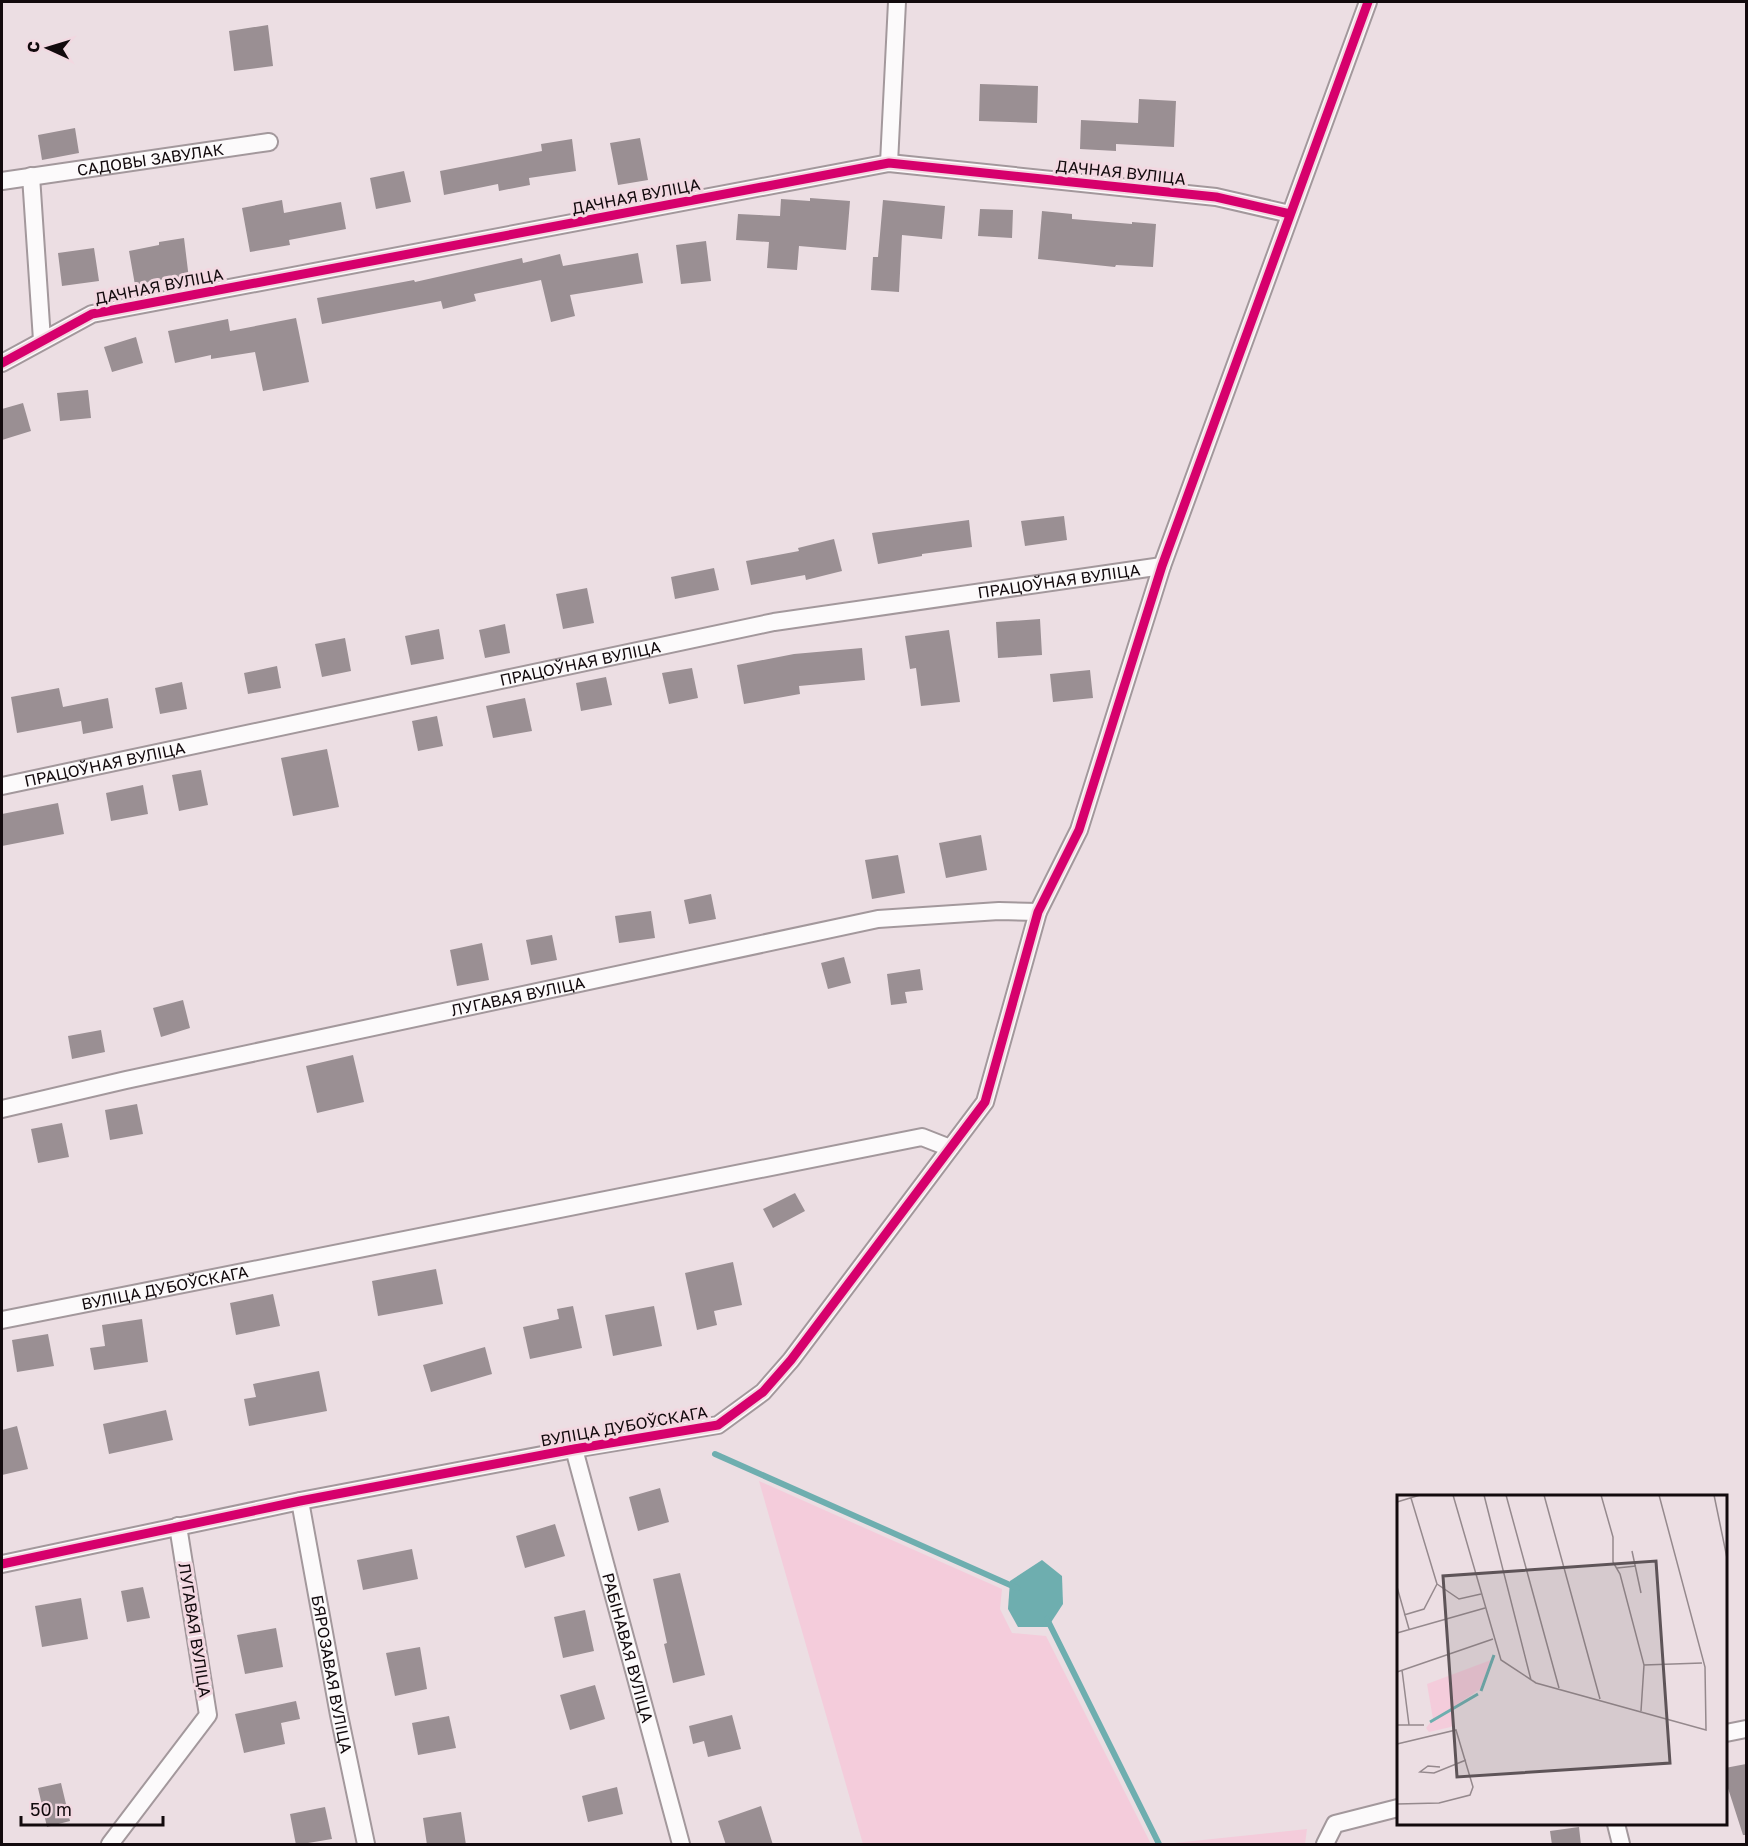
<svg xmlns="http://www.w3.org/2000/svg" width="1748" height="1846" viewBox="0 0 1748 1846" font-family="'Golos Text',sans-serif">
	<rect width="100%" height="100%" fill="#ecdee3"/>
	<path fill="#f4ccdb" d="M 759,1481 L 1002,1589 L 1000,1609 L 1012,1633 L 1046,1636 L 1151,1844 L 1174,1843 L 1307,1829 L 1305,1844 L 863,1844 Z"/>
	<path fill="#6eaeaf" d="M 1042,1560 L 1062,1576 L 1063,1604 L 1048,1627 L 1018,1627 L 1008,1609 L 1010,1581 Z"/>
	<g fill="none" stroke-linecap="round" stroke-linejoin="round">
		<path stroke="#6eaeaf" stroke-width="6" d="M 715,1454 L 1017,1588
			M 1047,1619 L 1159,1844"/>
	</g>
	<path fill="#9a8f93" d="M 268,25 L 273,66 L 234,71 L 229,31 Z
		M 980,84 L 1038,86 L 1037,123 L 979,121 Z
		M 1139,99 L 1176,101 L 1174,147 L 1116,144 L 1116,151 L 1080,149 L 1081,120 L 1138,123 Z
		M 75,128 L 79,153 L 42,160 L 38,135 Z
		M 640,138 L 648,180 L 618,185 L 610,143 Z
		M 572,139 L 576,171 L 529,178 L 530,185 L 499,191 L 498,184 L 444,195 L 440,171 L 542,151 L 541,144 Z
		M 404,171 L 411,202 L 376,209 L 370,178 Z
		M 810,198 L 850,201 L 846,250 L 799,246 L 797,270 L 767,268 L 769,242 L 736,240 L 738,214 L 780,216 L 781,199 L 810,201 Z
		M 282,200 L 284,213 L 341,202 L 346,229 L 289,240 L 290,245 L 250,252 L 242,208 Z
		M 883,200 L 945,206 L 942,239 L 902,235 L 899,292 L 871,290 L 873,257 L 878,257 Z
		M 980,209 L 1013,210 L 1012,238 L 978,236 Z
		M 1042,211 L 1072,214 L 1072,219 L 1132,224 L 1132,222 L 1156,224 L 1153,267 L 1116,265 L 1115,267 L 1038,259 Z
		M 184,238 L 189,279 L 165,283 L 164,279 L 135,285 L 129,251 L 159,245 L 159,242 Z
		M 706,241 L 711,281 L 681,284 L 676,245 Z
		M 94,248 L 99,281 L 62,286 L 58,253 Z
		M 638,253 L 643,283 L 570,295 L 575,316 L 551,322 L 541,280 L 474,294 L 476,301 L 443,309 L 441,301 L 322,324 L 317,298 L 414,280 L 415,282 L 522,258 L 523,263 L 560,254 L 563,266 Z
		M 296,318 L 309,382 L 263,391 L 255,352 L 211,359 L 211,355 L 175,363 L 168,331 L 228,319 L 230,331 Z
		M 136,337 L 143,363 L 112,372 L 104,347 Z
		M 88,390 L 91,418 L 60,421 L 57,393 Z
		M 23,403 L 31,431 L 2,440 L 2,409 Z
		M 1064,516 L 1067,540 L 1025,546 L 1021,521 Z
		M 969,520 L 972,547 L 922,554 L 922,556 L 878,564 L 872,533 Z
		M 834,539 L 842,571 L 806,580 L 805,575 L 751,585 L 746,561 L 799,551 L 798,548 Z
		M 714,568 L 719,590 L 675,599 L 671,577 Z
		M 587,588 L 594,623 L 563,629 L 556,594 Z
		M 1040,619 L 1042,655 L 998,658 L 996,622 Z
		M 505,624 L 510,653 L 485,658 L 479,630 Z
		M 439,629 L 444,659 L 411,665 L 405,636 Z
		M 949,630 L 960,702 L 921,706 L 916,668 L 910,669 L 905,636 Z
		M 345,638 L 351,671 L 322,677 L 315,644 Z
		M 862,648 L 865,680 L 799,686 L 800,694 L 744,704 L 737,665 L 794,654 Z
		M 277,666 L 281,688 L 248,694 L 244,673 Z
		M 692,668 L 698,698 L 669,704 L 662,673 Z
		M 1090,670 L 1093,698 L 1053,702 L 1050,674 Z
		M 606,677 L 612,705 L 581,711 L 576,683 Z
		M 182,682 L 187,709 L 160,714 L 155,688 Z
		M 59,688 L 63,707 L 108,698 L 113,728 L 83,734 L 81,721 L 17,733 L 11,697 Z
		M 525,698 L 532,731 L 493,738 L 486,706 Z
		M 437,716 L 443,746 L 418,751 L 412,721 Z
		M 327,749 L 339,807 L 293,816 L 281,758 Z
		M 201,770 L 208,805 L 179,811 L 172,775 Z
		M 143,785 L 148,814 L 111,821 L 106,793 Z
		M 58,803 L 64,834 L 2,846 L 2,814 Z
		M 981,835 L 987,870 L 946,878 L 939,843 Z
		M 898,855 L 905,893 L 872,899 L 865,860 Z
		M 711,894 L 716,919 L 689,924 L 684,900 Z
		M 651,911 L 655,938 L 619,943 L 615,916 Z
		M 552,935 L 557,960 L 531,965 L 526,940 Z
		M 482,943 L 489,980 L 457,986 L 450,950 Z
		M 844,957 L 851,983 L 828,989 L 821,963 Z
		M 920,969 L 923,990 L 905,992 L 907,1003 L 891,1005 L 887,974 Z
		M 183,1000 L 190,1028 L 161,1037 L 153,1008 Z
		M 101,1030 L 105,1052 L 72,1059 L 68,1036 Z
		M 353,1055 L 364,1102 L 317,1113 L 306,1066 Z
		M 137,1104 L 143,1134 L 110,1140 L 105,1110 Z
		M 62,1123 L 69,1157 L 38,1163 L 31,1129 Z
		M 795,1193 L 805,1211 L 773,1228 L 763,1209 Z
		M 733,1262 L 742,1305 L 714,1311 L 717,1325 L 697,1330 L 685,1273 Z
		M 436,1269 L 443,1304 L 378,1316 L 372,1281 Z
		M 273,1294 L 280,1326 L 236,1335 L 230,1303 Z
		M 573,1306 L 582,1348 L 530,1359 L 523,1327 L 559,1319 L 557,1309 Z
		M 654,1306 L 662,1346 L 613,1356 L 605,1315 Z
		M 142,1319 L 148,1362 L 94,1370 L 90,1348 L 105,1346 L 102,1325 Z
		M 48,1334 L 54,1366 L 17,1372 L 12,1340 Z
		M 485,1347 L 492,1374 L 431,1392 L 423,1365 Z
		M 319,1371 L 327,1411 L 249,1426 L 244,1399 L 256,1397 L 253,1384 Z
		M 166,1410 L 173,1440 L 109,1454 L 103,1424 Z
		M 17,1426 L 28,1469 L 2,1475 L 2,1430 Z
		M 660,1488 L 669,1522 L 638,1531 L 629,1497 Z
		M 555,1524 L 565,1556 L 525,1568 L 516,1536 Z
		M 412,1549 L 418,1579 L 363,1590 L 357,1560 Z
		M 680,1573 L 705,1675 L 673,1683 L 664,1644 L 667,1643 L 653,1579 Z
		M 143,1587 L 150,1618 L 127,1622 L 121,1591 Z
		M 81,1598 L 88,1639 L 42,1647 L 35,1606 Z
		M 585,1610 L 594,1651 L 563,1658 L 554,1617 Z
		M 276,1628 L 283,1667 L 245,1674 L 237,1635 Z
		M 420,1647 L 427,1689 L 395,1696 L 386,1653 Z
		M 595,1685 L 605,1719 L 570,1730 L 560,1695 Z
		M 296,1701 L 300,1719 L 281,1723 L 285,1744 L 244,1753 L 235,1714 Z
		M 732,1715 L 741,1749 L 708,1757 L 704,1741 L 693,1744 L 689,1726 Z
		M 449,1716 L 456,1748 L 418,1755 L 412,1723 Z
		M 1746,1764 L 1746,1835 L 1743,1835 L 1725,1779 L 1725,1768 Z
		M 61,1783 L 70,1821 L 47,1827 L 38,1788 Z
		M 617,1787 L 623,1814 L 588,1822 L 582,1796 Z
		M 761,1806 L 773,1845 L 726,1845 L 718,1821 Z
		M 325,1807 L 332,1839 L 296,1845 L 290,1814 Z
		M 461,1812 L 466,1845 L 427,1845 L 423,1818 Z
		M 1579,1827 L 1581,1845 L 1552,1845 L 1550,1831 Z"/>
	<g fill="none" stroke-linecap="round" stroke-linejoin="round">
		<g stroke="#a3989c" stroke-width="20">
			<g id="minor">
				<path d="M 889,163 L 897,2"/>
				<path d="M 31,176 L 42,340"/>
				<path id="s1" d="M 2,181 L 269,142"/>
				<path d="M 2,363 L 92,314 L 889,163 L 1216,197 L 1290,214"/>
				<path id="s2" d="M 2,786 L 774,622 L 1162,566"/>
				<path id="s3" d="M 2,1109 L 126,1080 L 878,919 L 999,911 L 1038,912"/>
				<path id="s4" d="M 2,1320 L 922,1137 L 950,1148"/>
				<path id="s5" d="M 574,1449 L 681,1844"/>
				<path id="s6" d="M 300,1501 L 339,1715 L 366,1844"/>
				<path d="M 2,1564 L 300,1501 L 574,1449 L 718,1425 L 763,1392 L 791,1360 L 985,1102 L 1038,912 L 1079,830 L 1162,566 L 1368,2"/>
				<path d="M 1726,1733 L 1746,1729"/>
				<path d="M 1616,1824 L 1621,1844"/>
				<path d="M 110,1844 L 208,1715 L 178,1526"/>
				<path d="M 1325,1844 L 1335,1824 L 1398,1808"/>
			</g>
		</g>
		<use href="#minor" stroke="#fcfafb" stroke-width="16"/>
		<g stroke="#f2d8e1" stroke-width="13">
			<path id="cycleway" d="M 2,363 L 92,314 L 889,163 L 1216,197 L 1290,214
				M 2,1564 L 300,1501 L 574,1449 L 718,1425 L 763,1392 L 791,1360 L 985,1102 L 1038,912 L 1079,830 L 1162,566 L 1368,2"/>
		</g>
		<use href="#cycleway" stroke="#d6006c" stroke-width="9"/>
	</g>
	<g text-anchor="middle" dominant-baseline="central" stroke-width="6" stroke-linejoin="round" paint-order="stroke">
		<g font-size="16" fill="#120a0d" stroke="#f2d8e1">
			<text stroke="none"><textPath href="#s1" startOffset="150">САДОВЫ ЗАВУЛАК</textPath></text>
			<text transform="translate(1121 172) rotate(6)">ДАЧНАЯ ВУЛІЦА</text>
			<text transform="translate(636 196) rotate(-11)">ДАЧНАЯ ВУЛІЦА</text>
			<text transform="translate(159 286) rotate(-11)">ДАЧНАЯ ВУЛІЦА</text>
			<text stroke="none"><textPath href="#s2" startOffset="1077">ПРАЦОЎНАЯ ВУЛІЦА</textPath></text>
			<text stroke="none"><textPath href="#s2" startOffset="591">ПРАЦОЎНАЯ ВУЛІЦА</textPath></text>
			<text stroke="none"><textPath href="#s2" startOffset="105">ПРАЦОЎНАЯ ВУЛІЦА</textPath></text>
			<text stroke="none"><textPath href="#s3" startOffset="528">ЛУГАВАЯ ВУЛІЦА</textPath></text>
			<text stroke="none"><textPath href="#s4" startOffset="166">ВУЛІЦА ДУБОЎСКАГА</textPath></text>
			<text transform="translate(624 1426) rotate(-10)">ВУЛІЦА ДУБОЎСКАГА</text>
			<text transform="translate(195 1630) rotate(81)">ЛУГАВАЯ ВУЛІЦА</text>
			<text stroke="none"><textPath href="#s5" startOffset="206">РАБІНАВАЯ ВУЛІЦА</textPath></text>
			<text stroke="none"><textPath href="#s6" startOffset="176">БЯРОЗАВАЯ ВУЛІЦА</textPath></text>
		</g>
	</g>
	<g transform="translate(1397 1495)">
		<rect width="330" height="330" fill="#ecdee3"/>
		<path d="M 94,165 L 83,194 L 55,213 L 58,231 L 32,237 L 29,233 L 36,224 L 30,189 Z" fill="#f4ccdb"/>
		<path fill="none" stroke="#6eaeaf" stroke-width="3" d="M 84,196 L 97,160M 33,227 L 81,199"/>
		<path fill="none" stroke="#95898d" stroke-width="1.5" d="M 56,0 L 104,165 L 139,188 L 309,235 L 308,172 L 262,0M 87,0 L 134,185M 109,0 L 162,193M 147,0 L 203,204M 204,0 L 216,42 L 216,67 L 223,79 L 247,170 L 244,216M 317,0 L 330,63M 14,3 L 40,89M 0,7 L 23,0M 235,56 L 244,98M 220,73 L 239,71M 0,92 L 12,134M 7,120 L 27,114 L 40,89 L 62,104 L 84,99M 0,138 L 88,113M 247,170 L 305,168M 5,175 L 12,230M 0,177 L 96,144M 0,230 L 27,230M 0,249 L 59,235 L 76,292 L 73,300 L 42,308 L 0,309M 43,272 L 31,271 L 23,277 L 37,278 L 69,265"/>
		<path fill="#5e5458" fill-opacity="0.15" stroke="#5e5458" stroke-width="3" d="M 259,66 L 273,268 L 60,282 L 46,81 Z"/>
		<rect width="330" height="330" fill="none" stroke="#120a0d" stroke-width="3"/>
	</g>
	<rect width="1748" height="1846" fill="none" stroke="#120a0d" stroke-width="6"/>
	<g transform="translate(48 48) rotate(274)" stroke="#f2d8e1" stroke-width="4.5" paint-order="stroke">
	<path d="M0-4.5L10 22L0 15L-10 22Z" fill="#120a0d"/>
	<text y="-9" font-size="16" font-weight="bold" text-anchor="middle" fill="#120a0d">С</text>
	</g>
	<path d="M21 1816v9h142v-9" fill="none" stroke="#120a0d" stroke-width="3"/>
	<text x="30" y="1816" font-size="18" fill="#120a0d" stroke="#f2d8e1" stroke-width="4.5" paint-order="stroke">50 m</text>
</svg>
